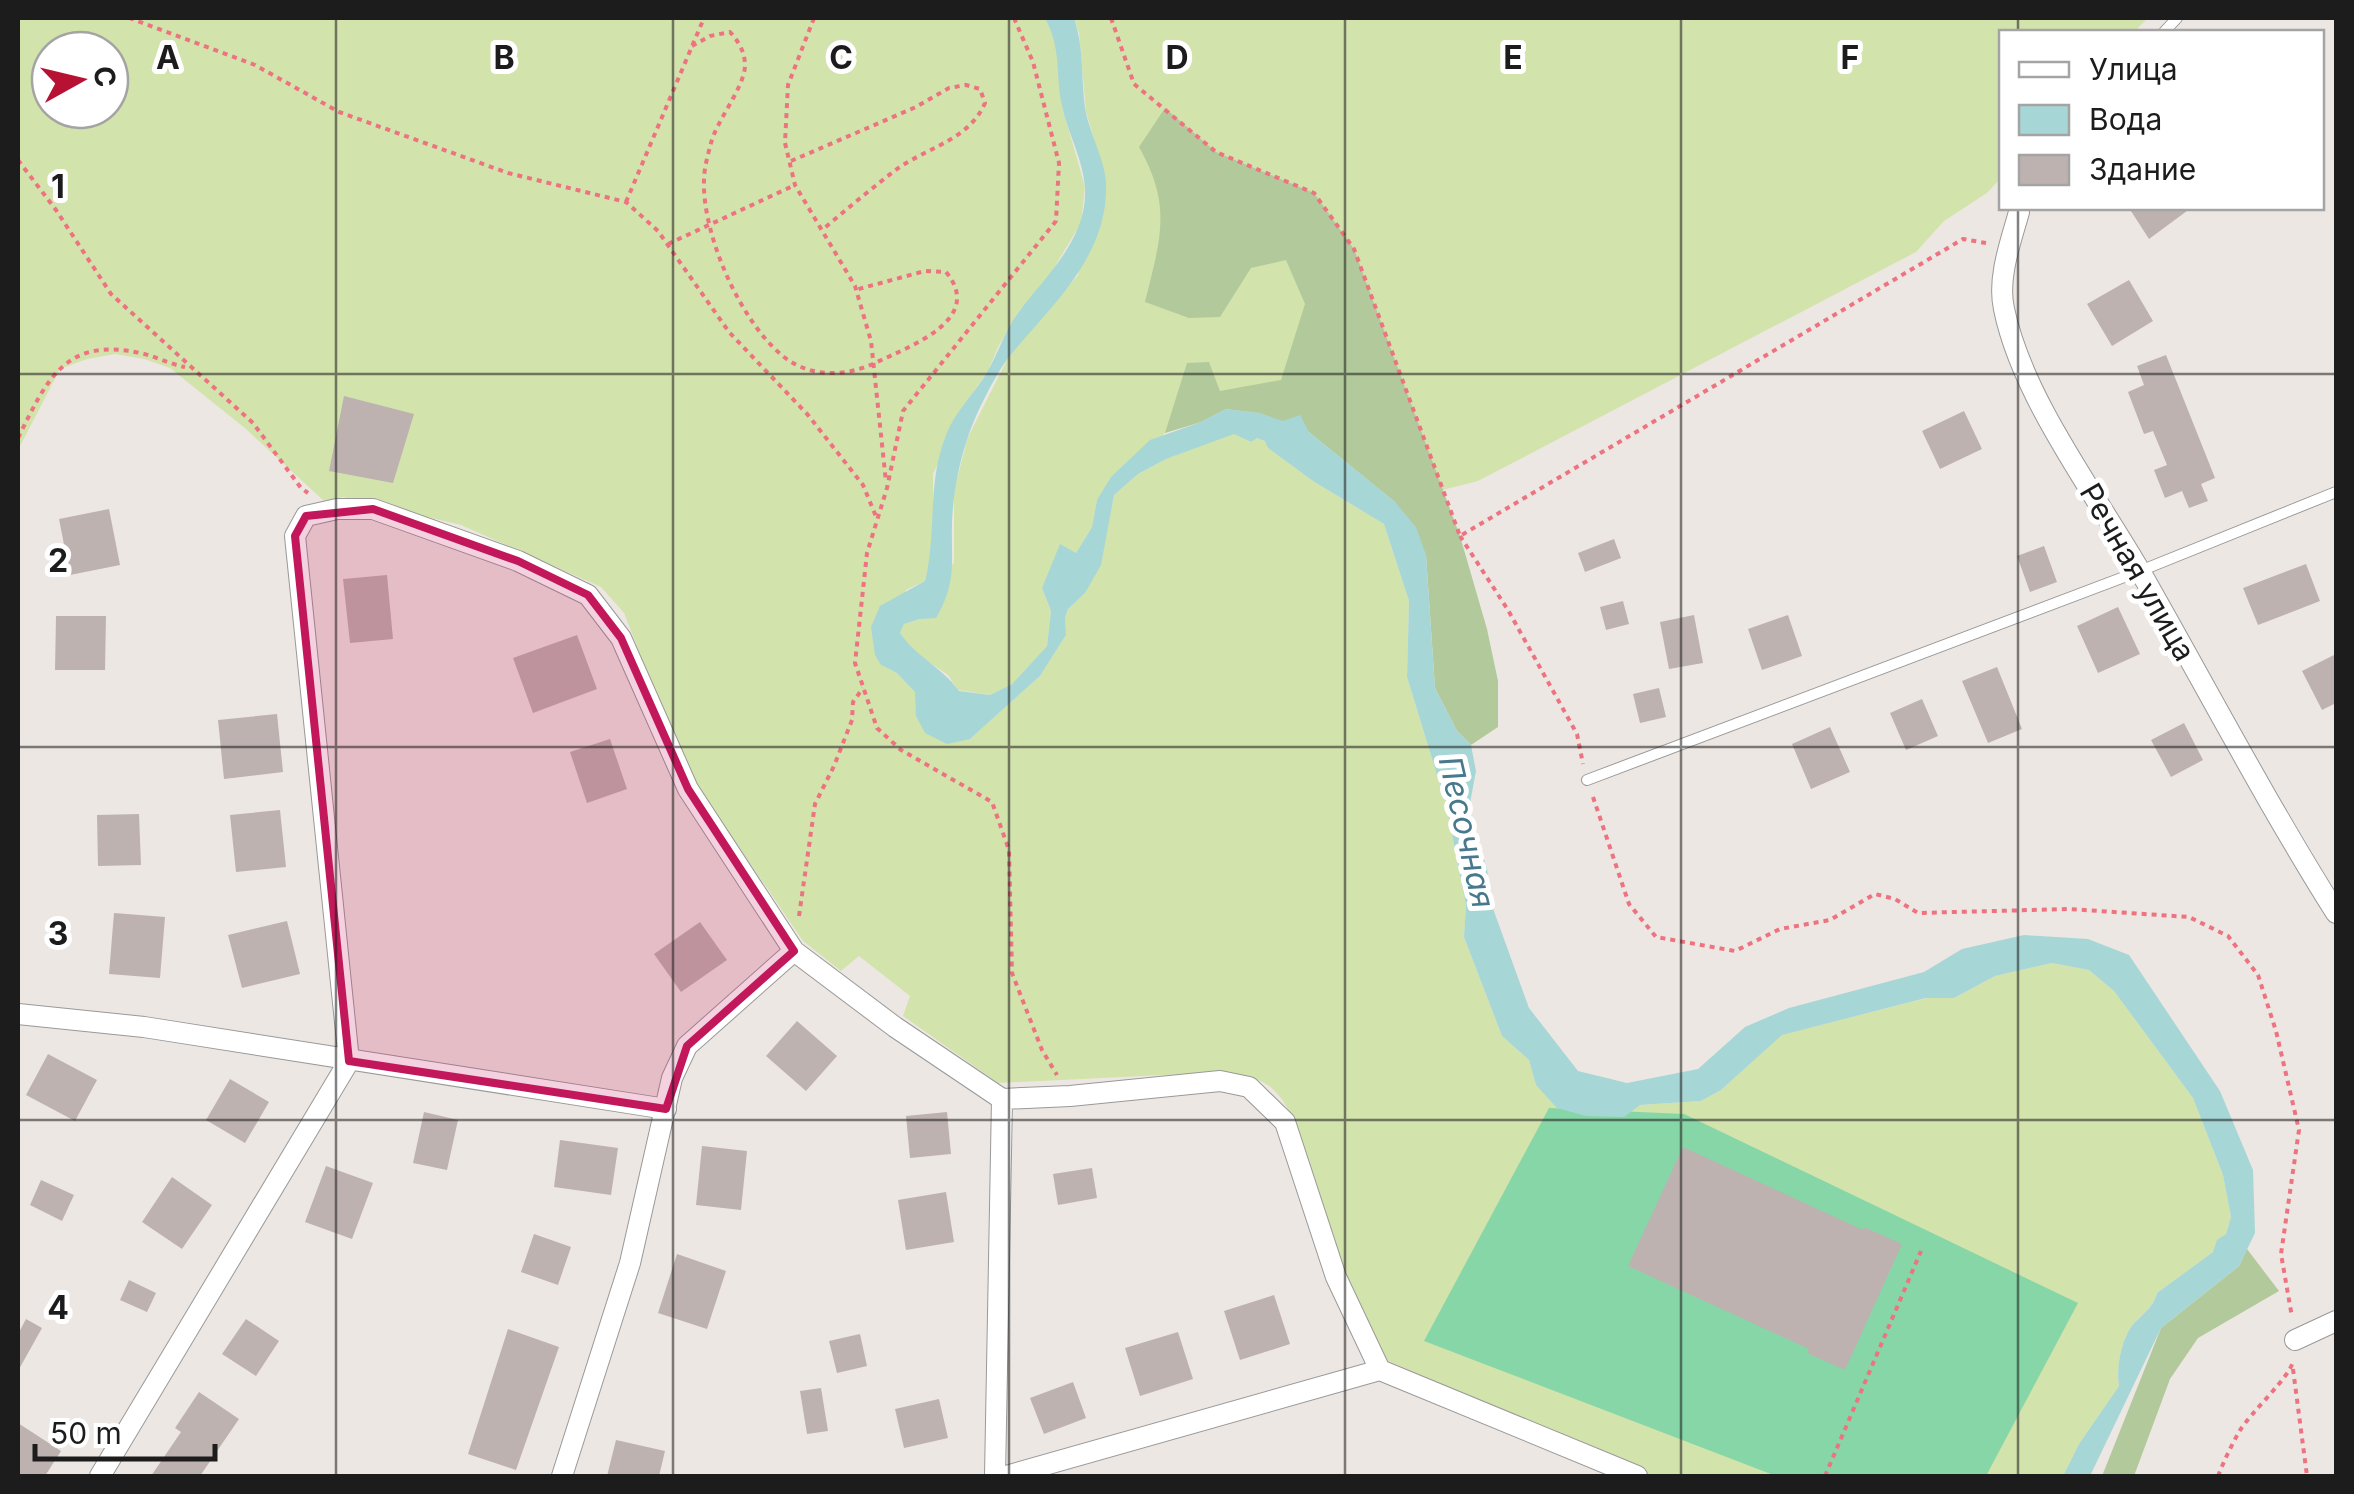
<svg xmlns="http://www.w3.org/2000/svg" width="2354" height="1494" viewBox="0 0 2354 1494" font-family="Inter,sans-serif">
	<rect width="100%" height="100%" fill="#ede7e3"/>
	<path fill="#d3e3ac" fill-rule="evenodd" d="M 18,18 L 1045,18 L 1057,41 L 1062,106 L 1085,187 L 1081,223 L 1051,273 L 1017,314 L 998,347 L 988,371 L 969,398 L 933,474 L 933,543 L 925,581 L 906,590 L 881,665 L 897,673 L 970,739 L 1040,676 L 1066,635 L 1065,618 L 1068,609 L 1085,593 L 1108,523 L 1114,495 L 1138,474 L 1166,459 L 1234,433 L 1250,442 L 1257,438 L 1266,441 L 1268,448 L 1313,481 L 1384,524 L 1409,601 L 1407,677 L 1446,804 L 1466,905 L 1464,937 L 1502,1036 L 1529,1060 L 1536,1085 L 1640,1105 L 1701,1101 L 1721,1090 L 1781,1035 L 1927,998 L 1954,998 L 1995,976 L 2052,963 L 2089,970 L 2114,991 L 2193,1098 L 2223,1175 L 2231,1217 L 2226,1234 L 2213,1252 L 2157,1293 C 2153,1309 2140,1314 2131,1327 C 2121,1342 2116,1368 2119,1386 L 2079,1444 L 2063,1476 L 1654,1476 L 1381,1358 L 1368,1346 L 1295,1122 C 1276,1084 1266,1079 1225,1072 L 998,1083 L 903,1016 L 910,996 L 859,956 L 841,971 L 803,941 L 694,781 L 665,719 L 624,613 L 601,587 L 461,525 L 343,497 L 324,501 L 246,429 L 170,368 L 144,359 L 115,354 L 87,359 L 60,369 L 18,450 ZM 50,50 L 110,50 L 110,110 L 50,110 Z
		M 1074,18 L 2148,18 L 2134,32 L 2002,32 L 2001,178 L 1987,193 L 1944,221 L 1916,252 L 1478,481 L 1395,502 L 1309,432 L 1283,421 L 1226,409 L 1201,422 L 1165,433 L 1097,500 L 1092,527 L 1076,553 L 1065,549 L 1042,588 L 1051,611 L 1047,646 L 1012,684 L 990,695 L 958,690 L 948,675 L 911,650 L 900,633 L 904,624 L 920,619 L 954,562 L 954,490 L 968,437 L 1010,354 L 1078,275 L 1098,153 L 1086,112 L 1079,33 Z"/>
	<path fill="#b2c99b" d="M 1165,108 L 1216,152 L 1314,193 L 1354,249 L 1460,536 L 1487,629 L 1498,681 L 1498,727 L 1471,745 L 1457,731 L 1435,688 L 1426,555 L 1395,502 L 1309,432 L 1259,413 L 1226,409 L 1201,422 L 1165,433 L 1187,363 L 1209,362 L 1220,391 L 1281,380 L 1305,304 L 1286,260 L 1251,268 L 1220,317 L 1189,318 L 1145,302 C 1160,240 1173,207 1139,147 Z
		M 2247,1249 L 2279,1291 L 2198,1338 L 2170,1379 L 2134,1476 L 2102,1476 L 2161,1328 L 2239,1266 Z"/>
	<path fill="#87d6a7" d="M 1549,1108 L 1684,1114 L 2078,1303 L 1986,1476 L 1776,1476 L 1424,1341 Z"/>
	<path fill="#a7d6d7" d="M 1045,18 L 1074,18 C 1084,47 1081,78 1085,108 C 1089,133 1104,157 1106,182 C 1109,254 1055,302 1013,352 C 997,370 974,417 967,440 C 958,467 953,495 952,523 C 951,563 957,582 936,618 L 920,619 L 904,624 L 900,633 C 916,657 942,667 959,691 L 990,695 L 1012,684 L 1047,646 L 1051,611 L 1042,588 L 1060,544 L 1076,553 L 1092,527 L 1097,500 L 1111,477 L 1150,440 L 1201,422 L 1226,409 L 1259,413 L 1283,421 L 1300,415 L 1309,432 L 1395,502 L 1416,527 L 1426,555 L 1435,688 L 1457,731 L 1471,745 L 1476,771 L 1468,814 L 1487,868 L 1491,903 L 1529,1008 L 1578,1071 L 1627,1083 L 1698,1069 L 1745,1027 L 1789,1008 L 1924,972 L 1962,949 L 2024,935 L 2088,939 L 2129,955 L 2220,1091 L 2253,1170 L 2255,1233 L 2239,1266 L 2161,1328 L 2090,1476 L 2063,1476 L 2079,1444 L 2119,1386 C 2116,1368 2121,1342 2131,1327 C 2140,1315 2153,1309 2157,1293 L 2213,1252 L 2217,1240 L 2226,1234 L 2231,1217 L 2223,1175 L 2193,1098 L 2114,991 L 2089,970 L 2052,963 L 1995,976 L 1954,998 L 1926,998 L 1782,1035 L 1721,1090 L 1701,1101 L 1640,1105 L 1624,1117 L 1586,1116 L 1557,1108 L 1536,1085 L 1529,1060 L 1502,1036 L 1464,937 L 1466,905 L 1446,804 L 1407,677 L 1409,601 L 1384,524 L 1313,481 L 1268,448 L 1265,441 L 1257,438 L 1251,442 L 1234,434 L 1166,459 L 1138,474 L 1114,495 L 1101,565 L 1085,593 L 1068,609 L 1065,618 L 1066,635 L 1040,676 L 970,739 L 947,744 L 925,733 L 916,716 L 915,692 L 897,673 L 881,665 L 875,655 L 871,627 L 880,606 L 925,581 C 937,533 927,484 945,438 C 953,414 973,395 986,374 C 998,354 1004,332 1018,313 C 1046,275 1088,239 1085,187 C 1083,160 1068,133 1062,106 C 1055,72 1062,50 1045,18 Z"/>
	<path fill="#bdb2b0" d="M 2129,208 L 2191,208 L 2149,239 Z
		M 2129,280 L 2153,321 L 2112,346 L 2087,304 Z
		M 2166,355 L 2215,478 L 2201,484 L 2208,501 L 2189,508 L 2182,491 L 2165,498 L 2154,470 L 2167,465 L 2153,431 L 2144,434 L 2128,392 L 2144,385 L 2137,366 Z
		M 344,396 L 414,414 L 393,483 L 329,471 Z
		M 1964,411 L 1982,449 L 1940,469 L 1922,431 Z
		M 109,509 L 120,565 L 70,575 L 59,519 Z
		M 1614,539 L 1621,558 L 1585,572 L 1578,553 Z
		M 2044,546 L 2057,582 L 2030,592 L 2017,556 Z
		M 2306,564 L 2320,601 L 2258,625 L 2243,588 Z
		M 387,575 L 393,639 L 350,643 L 343,579 Z
		M 1623,601 L 1629,624 L 1606,630 L 1600,607 Z
		M 2118,607 L 2140,654 L 2098,673 L 2077,626 Z
		M 1694,615 L 1703,663 L 1669,669 L 1660,622 Z
		M 1788,615 L 1802,656 L 1762,670 L 1748,629 Z
		M 56,616 L 106,616 L 105,670 L 55,670 Z
		M 577,635 L 597,689 L 533,713 L 513,658 Z
		M 2336,654 L 2336,703 L 2322,710 L 2302,671 Z
		M 1997,667 L 2022,729 L 1988,743 L 1962,681 Z
		M 1659,688 L 1666,717 L 1640,723 L 1633,694 Z
		M 1922,699 L 1938,736 L 1906,750 L 1890,713 Z
		M 277,714 L 283,772 L 224,779 L 218,720 Z
		M 2184,723 L 2203,760 L 2171,777 L 2151,740 Z
		M 1830,727 L 1850,772 L 1811,789 L 1792,744 Z
		M 610,739 L 627,789 L 587,803 L 570,752 Z
		M 280,810 L 286,867 L 236,872 L 230,815 Z
		M 139,814 L 141,865 L 98,866 L 97,815 Z
		M 114,913 L 165,917 L 160,978 L 109,974 Z
		M 287,921 L 300,974 L 242,988 L 228,935 Z
		M 700,922 L 727,960 L 681,992 L 654,954 Z
		M 797,1021 L 837,1056 L 806,1091 L 766,1056 Z
		M 48,1054 L 97,1080 L 75,1121 L 26,1095 Z
		M 230,1079 L 269,1102 L 245,1143 L 206,1120 Z
		M 424,1112 L 458,1120 L 447,1170 L 413,1163 Z
		M 947,1112 L 951,1154 L 910,1158 L 906,1116 Z
		M 560,1140 L 618,1148 L 611,1195 L 554,1187 Z
		M 702,1146 L 747,1151 L 741,1210 L 696,1205 Z
		M 1683,1147 L 1863,1230 L 1864,1227 L 1902,1244 L 1845,1370 L 1807,1353 L 1809,1349 L 1628,1266 Z
		M 326,1166 L 373,1183 L 352,1239 L 305,1222 Z
		M 1092,1168 L 1097,1198 L 1058,1205 L 1053,1174 Z
		M 172,1177 L 212,1205 L 182,1249 L 142,1222 Z
		M 41,1180 L 74,1195 L 62,1221 L 30,1205 Z
		M 946,1192 L 954,1242 L 906,1250 L 898,1200 Z
		M 534,1234 L 571,1247 L 558,1285 L 521,1272 Z
		M 677,1254 L 726,1271 L 707,1329 L 658,1313 Z
		M 129,1280 L 156,1293 L 147,1312 L 120,1300 Z
		M 1274,1295 L 1290,1344 L 1240,1360 L 1224,1311 Z
		M 26,1319 L 42,1328 L 18,1371 L 18,1334 Z
		M 246,1319 L 279,1341 L 256,1376 L 222,1354 Z
		M 508,1329 L 559,1347 L 516,1470 L 468,1454 Z
		M 1178,1332 L 1193,1379 L 1140,1396 L 1125,1348 Z
		M 860,1334 L 867,1366 L 837,1373 L 829,1341 Z
		M 1073,1382 L 1086,1418 L 1044,1434 L 1030,1398 Z
		M 821,1388 L 828,1431 L 807,1434 L 800,1391 Z
		M 199,1392 L 239,1419 L 200,1476 L 151,1476 L 181,1432 L 175,1428 Z
		M 939,1399 L 948,1438 L 904,1448 L 895,1409 Z
		M 18,1423 L 61,1451 L 45,1476 L 18,1476 Z
		M 616,1440 L 665,1451 L 659,1476 L 607,1476 Z"/>
	<g fill="none" stroke-linecap="round" stroke-linejoin="round">
		<g stroke="#999" stroke-width="12">
			<path id="service" d="M 2164,32 L 2177,18
				M 1587,780 L 2140,571 L 2336,492"/>
		</g>
		<g stroke="#999" stroke-width="22">
			<path id="minor" d="M 2019,212 C 2011,241 1997,278 2004,309 C 2022,397 2094,492 2140,571 C 2205,685 2266,802 2336,913
				M 18,1014 L 144,1027 L 666,1109
				M 2295,1340 L 2336,1321
				M 100,1476 L 349,1061 L 295,536 L 306,516 L 337,509 L 373,509 L 518,561 L 588,595 L 621,638 L 688,789 L 794,951 L 895,1027 L 1002,1099 L 1070,1096 L 1220,1081 L 1249,1087 L 1285,1122 L 1336,1277 L 1380,1370 L 1637,1476
				M 562,1476 L 630,1263 L 672,1078 L 687,1046 L 794,951
				M 995,1476 L 1002,1099
				M 1006,1476 L 1380,1370"/>
		</g>
		<path stroke="#ed7380" stroke-width="4" stroke-dasharray="5 5" stroke-linecap="butt" d="M 129,18 L 255,65 L 339,112 L 508,173 L 626,202 L 658,231 L 729,332 L 808,415 L 863,485 L 877,519
			M 814,18 L 788,85 L 785,143 L 795,185 L 855,286 L 871,341 L 886,482
			M 1014,18 L 1033,62 L 1059,163 L 1056,221 L 903,411 L 887,488 L 867,553 L 855,663 L 877,728 L 901,750 L 992,802 L 1009,850 L 1012,973 L 1042,1050 L 1057,1075
			M 1111,18 L 1134,84 L 1216,152 L 1314,193 L 1354,249 L 1460,536 L 1963,239 L 1986,243
			M 692,46 L 710,36 L 730,32 C 739,42 745,52 745,66 C 744,88 717,120 711,143 C 708,154 704,169 704,180 C 702,235 741,323 784,357 C 811,378 847,377 877,362 C 911,346 985,319 946,272 L 925,271 L 855,290
			M 18,160 L 56,210 L 111,294 L 253,423 L 301,488 L 308,493
			M 791,161 L 916,107 L 949,88 L 966,85 L 980,89 L 985,103 C 969,140 928,147 897,169 C 872,188 847,209 822,230
			M 626,202 L 704,18
			M 668,244 L 795,185
			M 18,438 C 46,382 64,336 140,353 C 155,356 169,364 185,367
			M 1460,536 L 1508,610 L 1577,734 L 1583,764
			M 1593,797 L 1629,904 L 1656,937 L 1735,951 L 1780,929 L 1830,920 L 1875,894 L 1895,899 L 1918,913 L 2069,909 L 2189,917 L 2228,936 L 2258,975 L 2276,1031 L 2299,1130 L 2281,1254 L 2292,1317
			M 799,916 L 815,804 L 834,766 L 852,720 L 853,702 L 863,688
			M 2293,1369 L 2307,1476
			M 1825,1476 L 1921,1251
			M 2218,1476 C 2224,1461 2231,1446 2239,1432 C 2250,1413 2291,1376 2293,1361"/>
		<use href="#service" stroke="#fff" stroke-width="10"/>
		<use href="#minor" stroke="#fff" stroke-width="20"/>
	</g>
	<path fill="#c2185b" fill-opacity="0.2" stroke="#c2185b" stroke-width="8" stroke-linejoin="round" d="M 373,509 L 518,561 L 588,595 L 621,638 L 688,789 L 794,951 L 687,1046 L 666,1109 L 349,1061 L 295,536 L 306,516 Z"/>
	<path fill="none" stroke="#1c1c1c" stroke-width="2.5" stroke-opacity="0.55" d="M 336,18 L 336,1476M 673,18 L 673,1476M 1009,18 L 1009,1476M 1345,18 L 1345,1476M 1681,18 L 1681,1476M 2018,18 L 2018,32M 2018,208 L 2018,1476M 18,374 L 2336,374M 18,747 L 2336,747M 18,1120 L 2336,1120"/>
	<g text-anchor="middle" dominant-baseline="central" stroke-width="10" stroke-linejoin="round" paint-order="stroke">
		<g font-size="30" fill="#1c1c1c" stroke="#fff">
			<text transform="translate(2138 572) rotate(60)">Речная улица</text>
		</g>
		<g font-size="32" font-style="italic" fill="#47798d" stroke="#fff">
			<text transform="translate(1467 832) rotate(77)">Песочная</text>
		</g>
	</g>
	<g font-size="32" text-anchor="middle" font-weight="bold" fill="#1c1c1c" stroke="#fff" stroke-width="10" stroke-linejoin="round" paint-order="stroke">
		<text x="168" y="69">A</text>
		<text x="504" y="69">B</text>
		<text x="841" y="69">C</text>
		<text x="1177" y="69">D</text>
		<text x="1513" y="69">E</text>
		<text x="1850" y="69">F</text>
		<text x="58" y="198">1</text>
		<text x="58" y="572">2</text>
		<text x="58" y="945">3</text>
		<text x="58" y="1319">4</text>
	</g>
	<rect width="2354" height="1494" fill="none" stroke="#1c1c1c" stroke-width="40"/>
	<rect x="1999" y="30" width="325" height="180" fill="#ffffff" stroke="#a4a4a4" stroke-width="2.5"/>
	<rect x="2019" y="62" width="50" height="15" fill="#ffffff" stroke="#a4a4a4" stroke-width="2.5"/>
	<text x="2089" y="80" font-size="30" fill="#1c1c1c">Улица</text>
	<rect x="2019" y="105" width="50" height="30" fill="#a7d6d7" stroke="#a4a4a4" stroke-width="2.5"/>
	<text x="2089" y="130" font-size="30" fill="#1c1c1c">Вода</text>
	<rect x="2019" y="155" width="50" height="30" fill="#bdb2b0" stroke="#a4a4a4" stroke-width="2.5"/>
	<text x="2089" y="180" font-size="30" fill="#1c1c1c">Здание</text>
	<g transform="translate(80 80) rotate(82)"><circle r="48" fill="#ffffff" stroke="#a4a4a4" stroke-width="2.5"/>
	<path d="M0-8L18 38L0 25L-18 38Z" fill="#b71134"/>
	<text y="-15" font-size="28" font-weight="bold" text-anchor="middle" fill="#1c1c1c">С</text>
	</g>
	<path d="M35 1444v15h180v-15" fill="none" stroke="#1c1c1c" stroke-width="5"/>
	<text x="50" y="1444" font-size="30" fill="#1c1c1c" stroke="#ffffff" stroke-width="8" paint-order="stroke">50 m</text>
</svg>
